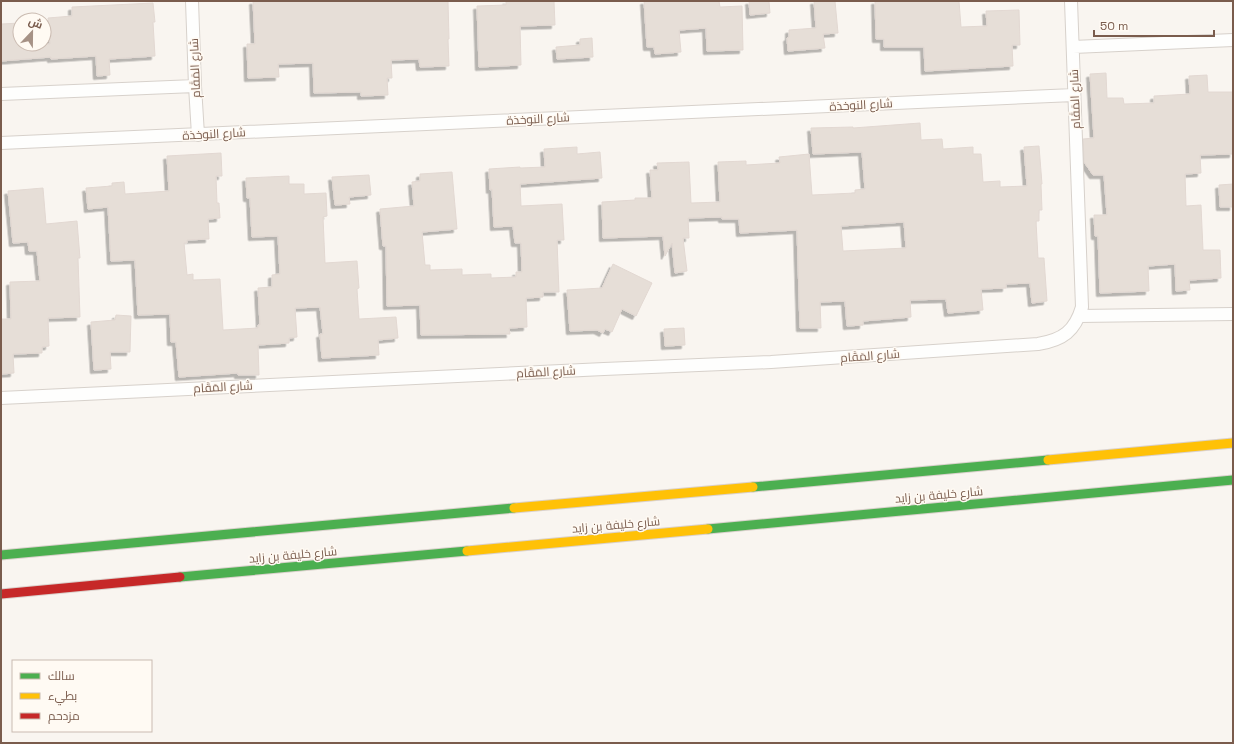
<svg xmlns="http://www.w3.org/2000/svg" width="1234" height="744" viewBox="0 0 1234 744" font-family="'Space Grotesk',Cairo,sans-serif">
	<defs>
		<filter id="shadow"><feDropShadow dx="-3.5" dy="3.5" stdDeviation="0" flood-color="#0004"/></filter>
	</defs>
	<rect width="100%" height="100%" fill="#f9f5f0"/>
	<path fill="#e6ded7" stroke="#e2d8d2" fill-rule="evenodd" filter="url(#shadow)" d="M 253,1 L 448,1 L 449,39 L 448,39 L 449,66 L 420,67 L 419,59 L 391,60 L 392,78 L 387,78 L 388,95 L 361,96 L 361,92 L 314,93 L 313,63 L 278,64 L 279,77 L 248,78 L 247,44 L 255,44 Z
		M 506,1 L 554,1 L 555,25 L 520,26 L 521,65 L 479,67 L 477,6 L 506,5 Z
		M 644,1 L 719,1 L 720,7 L 742,6 L 743,50 L 707,51 L 706,28 L 679,30 L 681,52 L 655,54 L 654,47 L 647,47 Z
		M 749,1 L 769,1 L 770,13 L 750,15 Z
		M 814,1 L 835,1 L 838,33 L 823,34 L 825,48 L 788,51 L 787,38 L 789,37 L 789,30 L 816,28 Z
		M 875,1 L 959,1 L 961,27 L 987,26 L 986,11 L 1019,10 L 1020,45 L 1012,45 L 1013,66 L 925,71 L 924,47 L 884,47 L 884,39 L 876,39 Z
		M 153,3 L 155,22 L 153,22 L 155,56 L 109,59 L 110,75 L 97,76 L 96,56 L 51,59 L 51,57 L 1,61 L 1,24 L 20,23 L 20,44 L 50,44 L 48,18 L 72,16 L 72,7 Z
		M 592,38 L 593,57 L 557,59 L 556,47 L 580,45 L 580,39 Z
		M 1106,73 L 1107,98 L 1123,98 L 1124,104 L 1154,103 L 1154,96 L 1190,94 L 1189,76 L 1207,75 L 1208,92 L 1233,92 L 1233,154 L 1200,155 L 1201,173 L 1185,174 L 1186,206 L 1201,205 L 1203,250 L 1220,250 L 1221,278 L 1189,280 L 1190,290 L 1176,291 L 1175,264 L 1148,266 L 1149,291 L 1100,293 L 1098,236 L 1095,236 L 1094,215 L 1107,215 L 1104,175 L 1093,175 L 1084,162 L 1083,139 L 1094,138 L 1090,74 Z
		M 920,123 L 921,140 L 942,139 L 943,149 L 973,147 L 973,154 L 981,154 L 983,182 L 1000,181 L 1000,187 L 1027,186 L 1024,147 L 1039,146 L 1042,184 L 1041,184 L 1042,210 L 1039,210 L 1039,221 L 1036,221 L 1038,258 L 1044,258 L 1047,301 L 1032,303 L 1030,283 L 1006,284 L 1006,288 L 981,289 L 983,310 L 948,313 L 946,299 L 910,300 L 911,317 L 863,321 L 863,325 L 847,326 L 845,301 L 820,302 L 821,328 L 800,328 L 797,230 L 740,233 L 739,219 L 722,219 L 722,217 L 688,218 L 689,238 L 683,238 L 687,271 L 675,273 L 672,243 L 665,256 L 663,236 L 603,238 L 602,202 L 635,200 L 635,198 L 652,198 L 650,170 L 658,170 L 657,163 L 689,162 L 691,203 L 720,202 L 718,162 L 746,161 L 746,165 L 780,163 L 779,157 L 809,154 L 812,195 L 855,193 L 855,190 L 865,189 L 862,152 L 813,154 L 811,128 L 853,127 L 853,128 ZM 904,222 L 906,248 L 843,251 L 841,226 Z
		M 577,147 L 577,154 L 600,152 L 602,178 L 520,184 L 521,206 L 562,204 L 564,240 L 557,240 L 559,292 L 543,292 L 543,297 L 526,298 L 527,327 L 509,328 L 510,334 L 421,335 L 420,305 L 387,306 L 386,246 L 383,246 L 380,209 L 414,206 L 412,182 L 420,181 L 420,174 L 452,172 L 457,229 L 422,232 L 425,265 L 430,265 L 430,270 L 462,269 L 462,275 L 491,274 L 491,278 L 516,277 L 516,272 L 522,272 L 521,243 L 515,243 L 513,226 L 494,227 L 492,189 L 490,190 L 489,169 L 520,167 L 520,168 L 545,167 L 544,149 Z
		M 221,153 L 222,176 L 216,176 L 217,203 L 219,203 L 220,218 L 208,219 L 209,239 L 187,240 L 187,243 L 184,243 L 187,275 L 193,274 L 193,280 L 220,279 L 223,330 L 258,328 L 258,325 L 260,325 L 258,288 L 272,287 L 272,275 L 280,274 L 278,236 L 252,237 L 250,198 L 247,198 L 246,178 L 289,176 L 289,184 L 304,184 L 304,194 L 326,193 L 327,216 L 323,217 L 325,263 L 357,261 L 359,288 L 357,289 L 359,319 L 396,317 L 398,338 L 378,340 L 379,355 L 322,358 L 320,334 L 323,334 L 320,307 L 295,308 L 297,337 L 289,338 L 289,343 L 258,345 L 259,375 L 238,375 L 238,373 L 179,377 L 176,342 L 171,342 L 170,314 L 138,315 L 135,260 L 111,261 L 108,207 L 88,209 L 86,188 L 112,186 L 112,183 L 124,182 L 125,194 L 169,191 L 167,156 Z
		M 369,175 L 371,195 L 349,197 L 350,204 L 335,205 L 332,177 Z
		M 1233,184 L 1233,207 L 1220,207 L 1219,185 Z
		M 43,188 L 46,224 L 77,221 L 80,258 L 78,258 L 80,317 L 48,318 L 49,346 L 42,347 L 42,353 L 13,354 L 14,373 L 2,374 L 1,319 L 11,319 L 10,282 L 40,281 L 37,251 L 29,251 L 28,242 L 13,243 L 8,191 Z
		M 613,264 L 652,283 L 636,316 L 622,309 L 612,332 L 605,329 L 603,333 L 597,330 L 570,331 L 567,290 L 602,288 Z
		M 116,315 L 131,316 L 130,352 L 110,352 L 111,369 L 94,370 L 91,322 L 115,320 Z
		M 684,328 L 685,345 L 665,346 L 664,329 Z"/>
	<g fill="none" stroke-linecap="round" stroke-linejoin="round">
		<g stroke="#d7d1cb" stroke-width="14">
			<path id="street" d="M 192,1 L 195,86 L 198,135
				M 1073,47 L 1233,40
				M 1,94 L 195,86
				M 1,143 L 1074,95
				M 1079,316 L 1233,314
				M 1,398 L 604,369 L 771,362 L 1038,344 C 1063,340 1075,331 1082,307 L 1071,1"/>
		</g>
		<g stroke="#dad1cc" stroke-width="11">
			<path id="fast" d="M 753,487 L 1048,460
				M 708,529 L 1233,480
				M 1,555 L 514,508
				M 180,577 L 467,551"/>
		</g>
		<g stroke="#dad1cc" stroke-width="11">
			<path id="slow" d="M 1048,460 L 1233,443
				M 514,508 L 753,487
				M 467,551 L 708,529"/>
		</g>
		<g stroke="#dad1cc" stroke-width="11">
			<path id="jam" d="M 1,594 L 180,577"/>
		</g>
		<use href="#street" stroke="#fefefd" stroke-width="12"/>
		<use href="#fast" stroke="#4caf50" stroke-width="9"/>
		<use href="#slow" stroke="#ffc107" stroke-width="9"/>
		<use href="#jam" stroke="#c62828" stroke-width="9"/>
	</g>
	<g text-anchor="middle" dominant-baseline="central" stroke-width="3" stroke-linejoin="round" paint-order="stroke">
		<g font-size="12" fill="#7a5c4d" stroke="#fffaf3">
			<text transform="translate(195 68) rotate(-92)">شارع المَقَام</text>
			<text transform="translate(1075 99) rotate(-92)">شارع المَقَام</text>
			<text transform="translate(861 105) rotate(-3)">شارع النوخذة</text>
			<text transform="translate(538 119) rotate(-3)">شارع النوخذة</text>
			<text transform="translate(214 134) rotate(-3)">شارع النوخذة</text>
			<text transform="translate(870 356) rotate(-4)">شارع المَقَام</text>
			<text transform="translate(546 372) rotate(-3)">شارع المَقَام</text>
			<text transform="translate(223 387) rotate(-3)">شارع المَقَام</text>
			<text transform="translate(939 495) rotate(-5)">شارع خليفة بن زايد</text>
			<text transform="translate(616 525) rotate(-5)">شارع خليفة بن زايد</text>
			<text transform="translate(293 555) rotate(-5)">شارع خليفة بن زايد</text>
		</g>
	</g>
	<rect width="1234" height="744" fill="none" stroke="#7a5c4d" stroke-width="4"/>
	<rect x="12" y="660" width="140" height="72" fill="#fffaf3" stroke="#cabbb1"/>
	<rect x="20" y="673" width="20" height="6" fill="#4caf50" stroke="#cabbb1"/>
	<text x="48" y="680" font-size="12" fill="#7a5c4d">سالك</text>
	<rect x="20" y="693" width="20" height="6" fill="#ffc107" stroke="#cabbb1"/>
	<text x="48" y="700" font-size="12" fill="#7a5c4d">بطيء</text>
	<rect x="20" y="713" width="20" height="6" fill="#c62828" stroke="#cabbb1"/>
	<text x="48" y="720" font-size="12" fill="#7a5c4d">مزدحم</text>
	<g transform="translate(32 32) rotate(22)"><circle r="19" fill="#fffaf3" stroke="#cabbb1"/>
	<path d="M0-3L7 15L0 10L-7 15Z" fill="#a69286"/>
	<text y="-6" font-size="11" font-weight="bold" text-anchor="middle" fill="#7a5c4d">ش</text>
	</g>
	<path d="M1094 30v6h120v-6" fill="none" stroke="#7a5c4d" stroke-width="2"/>
	<text x="1100" y="30" font-size="12" fill="#7a5c4d" stroke="#fffaf3" stroke-width="3" paint-order="stroke">50 m</text>
</svg>
